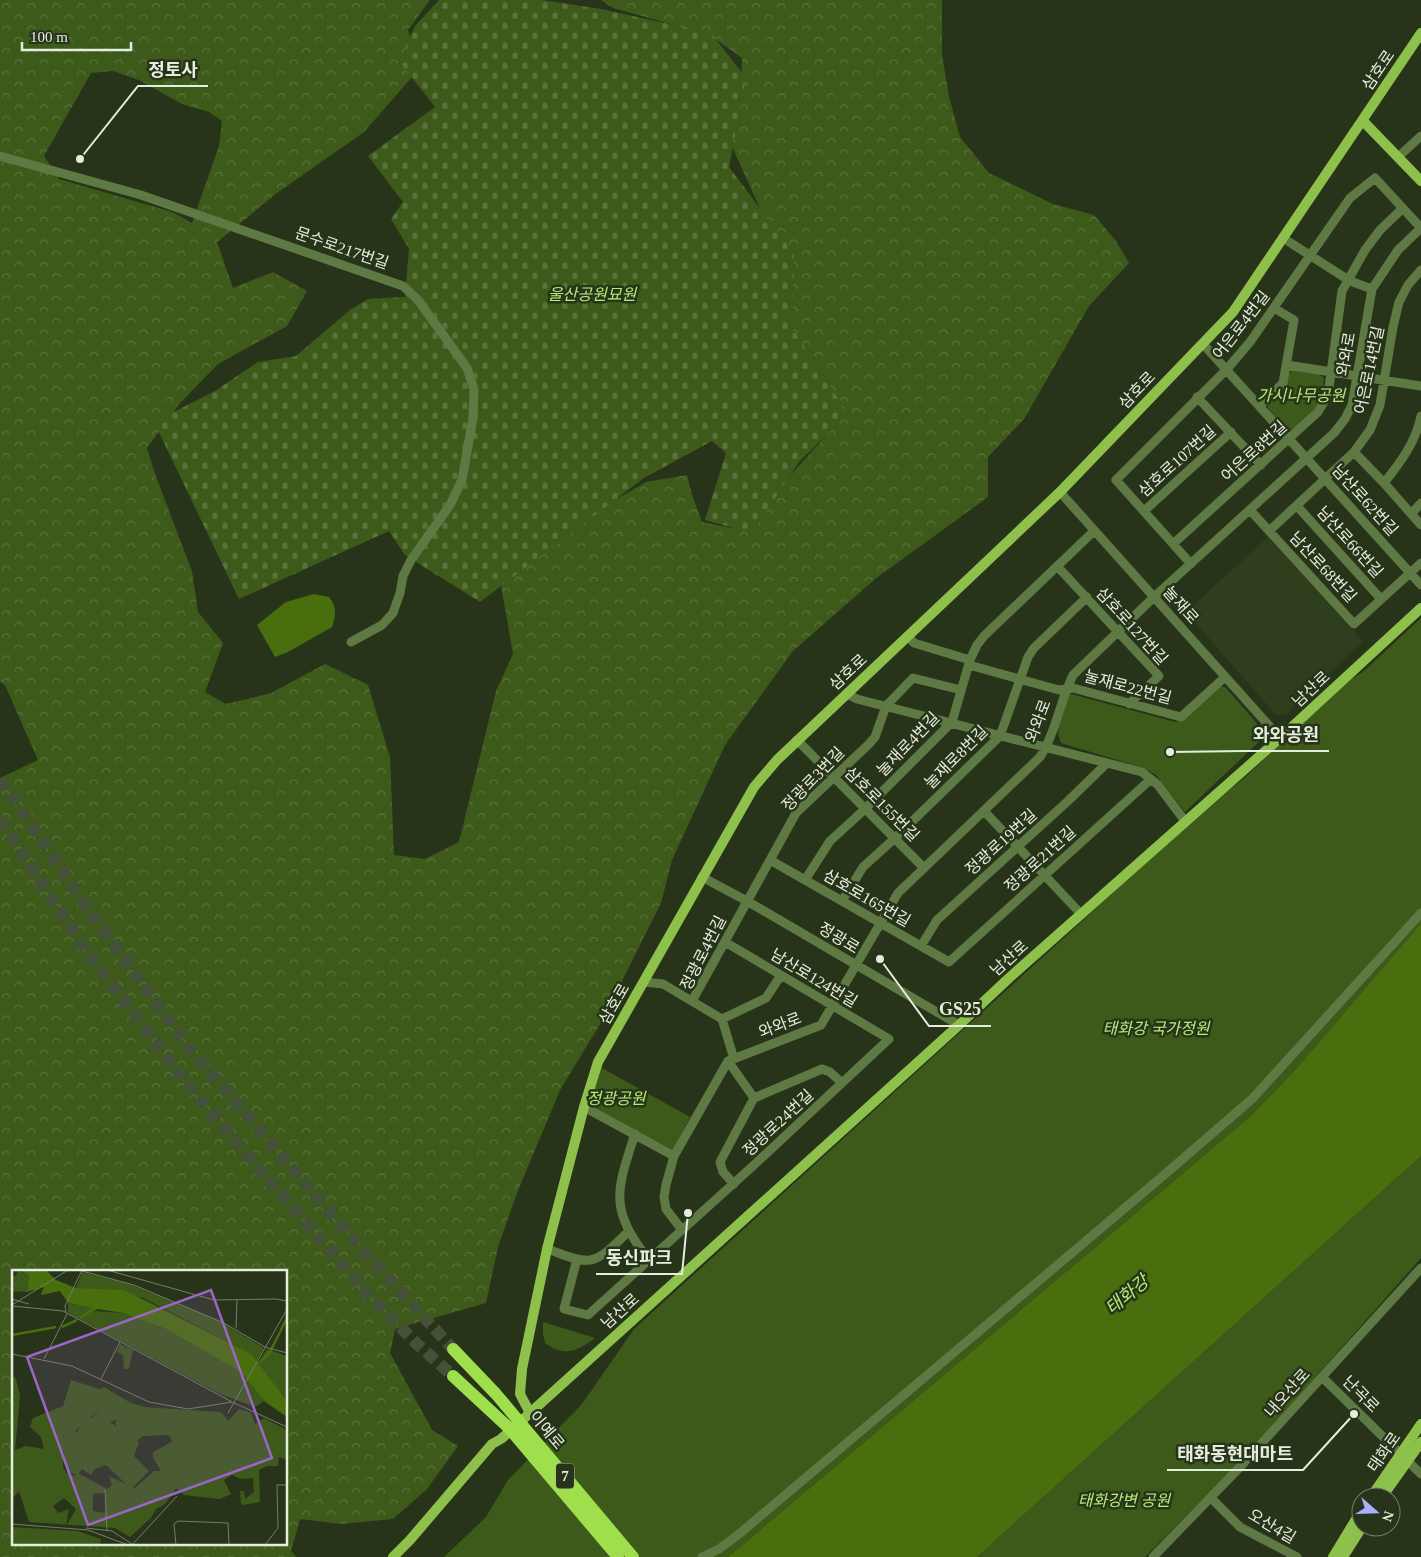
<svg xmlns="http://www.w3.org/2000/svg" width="1421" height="1557" viewBox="0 0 1421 1557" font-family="'Times New Roman','Noto Sans KR',serif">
	<defs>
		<pattern id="forest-crowns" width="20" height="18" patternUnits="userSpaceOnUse" patternTransform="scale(1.25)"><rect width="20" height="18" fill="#3e5a1a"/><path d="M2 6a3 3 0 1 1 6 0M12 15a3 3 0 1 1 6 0" fill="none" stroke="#5a723b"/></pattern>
		<pattern id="cemetery-stones" width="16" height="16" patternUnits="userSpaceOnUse" patternTransform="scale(1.25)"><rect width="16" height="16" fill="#3e5a1a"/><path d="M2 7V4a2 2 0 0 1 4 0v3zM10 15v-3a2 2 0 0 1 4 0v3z" fill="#5a723b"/></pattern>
	</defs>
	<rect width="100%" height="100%" fill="#28341a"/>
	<path fill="#2f3e1d" d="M 1268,537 L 1363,641 L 1286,715 L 1276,715 L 1186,612 Z"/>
	<path fill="url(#forest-crowns)" fill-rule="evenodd" d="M 0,0 L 430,0 L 408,30 L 419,69 L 364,132 L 277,193 L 217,242 L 233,288 L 273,272 L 307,291 L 287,326 L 218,364 L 181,402 L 147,448 L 155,474 L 192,571 L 198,612 L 223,643 L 205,692 L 226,704 L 271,693 L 325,664 L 368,685 L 390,757 L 394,855 L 425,859 L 459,842 L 496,691 L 513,654 L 501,586 L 596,511 L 646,482 L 687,475 L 692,495 L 702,522 L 732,528 L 770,498 L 842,418 L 787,327 L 772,235 L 729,140 L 741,83 L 742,58 L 710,35 L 613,8 L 601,0 L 942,0 L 942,55 L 949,97 L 960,137 L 989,173 L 1053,204 L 1094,215 L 1116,241 L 1129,263 L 1089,306 L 1024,419 L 988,457 L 988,497 L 875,579 L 793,651 L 725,745 L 672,860 L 661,903 L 602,1021 L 560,1090 L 517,1193 L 498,1247 L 486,1303 L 395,1329 L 390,1353 L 432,1430 L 458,1446 L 427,1489 L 393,1519 L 341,1524 L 300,1519 L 291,1551 L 296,1557 L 0,1557 L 0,778 L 38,760 L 5,685 L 0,682 ZM 113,71 L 139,80 L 182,104 L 209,112 L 222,121 L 219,146 L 192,223 L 172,212 L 59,179 L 44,156 L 91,73 ZM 14,1271 L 286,1271 L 286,1543 L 14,1543 Z"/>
	<path fill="url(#cemetery-stones)" d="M 439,0 L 542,0 L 601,9 L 711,33 L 746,78 L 729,167 L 794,254 L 792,328 L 848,414 L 799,462 L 752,533 L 705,520 L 726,453 L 712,441 L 644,478 L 480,602 L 405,555 L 389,531 L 239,599 L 154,422 L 215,391 L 258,362 L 296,356 L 350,310 L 368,299 L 405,297 L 409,249 L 391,219 L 403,202 L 368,156 L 435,107 L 399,61 L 415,26 Z"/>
	<path fill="#3e5a1a" d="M 1294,370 L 1318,373 L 1324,378 C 1323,383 1324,389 1323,394 C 1320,405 1299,429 1287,431 L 1268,408 L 1268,403 L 1289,373 Z
		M 1421,618 L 1421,926 L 1297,1068 L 1252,1115 L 728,1557 L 444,1557 L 486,1517 L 508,1480 L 582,1404 L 634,1329 L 1076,927 L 1156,852 L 1205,809 L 1242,780 L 1351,679 L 1363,672 Z
		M 1221,686 L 1226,688 L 1265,733 L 1265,736 L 1185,812 L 1156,775 L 1144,768 L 1061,743 C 1054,727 1062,712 1067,696 L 1071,694 L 1175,722 L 1182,720 Z
		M 602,1068 L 690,1117 L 673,1150 L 589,1106 Z
		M 1421,1156 L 1421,1258 L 1244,1458 L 1145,1557 L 977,1557 Z
		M 543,1322 L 595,1338 C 576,1352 565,1357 545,1343 L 543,1334 Z"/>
	<path fill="#496e0e" d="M 314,594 L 329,597 C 337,607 336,615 332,627 L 288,652 L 275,657 L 257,625 L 286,602 Z
		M 1421,924 L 1421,1156 L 977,1557 L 728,1557 L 1252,1115 L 1297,1068 Z"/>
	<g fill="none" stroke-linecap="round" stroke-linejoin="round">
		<path stroke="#445037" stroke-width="12" stroke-dasharray="12 6" stroke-linecap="butt" d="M 0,779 L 81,899 L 190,1049 L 353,1239 L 453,1349
			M 0,819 L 86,951 L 196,1095 L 362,1288 L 417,1344 L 453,1376"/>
		<path stroke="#5f7944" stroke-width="9" d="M 0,156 L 141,195 L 403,286 L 418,300 L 467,368 L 474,389 L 473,418 L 462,480 L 450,505 L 411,560 L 403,576 L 400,593 L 393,613 L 382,625 L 351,642
			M 1398,157 L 1421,136
			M 1283,238 L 1350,281 L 1372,289
			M 1203,344 L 1421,585
			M 1287,365 L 1421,386
			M 1197,397 L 1261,465
			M 1260,406 L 1283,383 L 1294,320 L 1274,308
			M 1354,452 L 1384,483 L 1421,525
			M 1384,483 C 1400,463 1416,442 1421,416
			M 1060,492 L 1280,738
			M 1297,506 L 1381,599
			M 1250,510 L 1354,624 L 1421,563
			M 1144,511 L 1231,432
			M 1411,514 L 1421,503
			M 1269,531 L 1354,452 L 1370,430 L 1380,405 L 1393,327 L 1399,302 L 1408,285 L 1421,270
			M 1173,544 L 1318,412 L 1328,395 L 1342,291 L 1365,250 L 1380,230 L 1403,208
			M 1057,566 L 1159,676 L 1129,704
			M 908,636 L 914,643 L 970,660
			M 969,665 L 1059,690 L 1073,688 L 1181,717 L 1225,677
			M 847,694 L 857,699 L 1142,772 L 1158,785 L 1185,821
			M 797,740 L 924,868
			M 985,812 L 1081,914
			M 770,860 L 949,962 L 1151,779
			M 702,877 L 747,901 L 959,1025
			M 805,880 L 830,841 L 865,809 L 952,722 L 970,660 L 977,645 L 984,636 L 1094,531
			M 842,901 L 863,867 L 894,839 L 1000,736 L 1028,657 L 1034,648 L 1087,597
			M 921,946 L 937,920 L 1068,801 L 1106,764
			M 644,982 L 663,984 L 722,1019 L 766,998 L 781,975
			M 692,1001 L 796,813 L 869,744 L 875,737 L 886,706 L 913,678 L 961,690
			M 722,1019 L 734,1059
			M 728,1061 L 754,1098
			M 584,1107 L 674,1156
			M 635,1134 C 616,1192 609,1209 649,1260
			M 734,1184 L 723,1172 L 720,1162 L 754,1098 L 822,1069 L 830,1072 L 842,1083
			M 682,1230 L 666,1209 L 664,1197 L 666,1185 L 674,1156 L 728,1061 L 821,1025 L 898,893 L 1040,757 C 1056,732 1060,701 1073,675 L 1154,597 L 1334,433 L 1345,419 L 1352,405 L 1372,289 L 1398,250 L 1421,228 L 1375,178 L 1350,198 L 1250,342 L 1227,369 L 1116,480 L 1191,564
			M 547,1249 C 560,1253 577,1262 590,1260 C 604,1258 619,1240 629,1231
			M 577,1259 L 564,1309 L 588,1315 L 754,1165 L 889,1039 L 725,942
			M 1322,1377 L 1421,1474
			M 1211,1498 L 1240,1527 L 1297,1557
			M 702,1557 L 719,1549 L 739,1534 L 1164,1175 L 1252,1099 L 1421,913
			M 1153,1557 L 1241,1466 L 1421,1268"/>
		<path stroke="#8dc14c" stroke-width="10" d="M 1363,121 L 1421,181
			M 530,1413 L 959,1025 L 1009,978 L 1280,738 L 1421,608
			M 1371,1497 L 1421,1424
			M 1382,1497 L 1421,1442
			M 393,1557 L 410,1540 L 492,1444 L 501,1439 L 530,1413 L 520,1394 L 522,1369 L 547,1249 L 584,1107 L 598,1062 L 754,787 L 777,760 L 1060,492 L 1233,312 L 1421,33
			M 1333,1557 L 1361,1511
			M 1343,1557 L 1362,1527"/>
		<path stroke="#9fde4d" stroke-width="12" d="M 453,1349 L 496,1394 L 633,1557
			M 453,1376 L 508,1427 L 618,1557"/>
	</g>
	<g text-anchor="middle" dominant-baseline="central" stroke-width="5" stroke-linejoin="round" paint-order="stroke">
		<rect fill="#28341a" stroke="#acb6a3" stroke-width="1" x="556" y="1463.5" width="18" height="25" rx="4"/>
		<g font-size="15" font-weight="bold" fill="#e5eede">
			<text x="565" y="1476">7</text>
		</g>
		<g font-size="16" fill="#e5eede" stroke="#28341a">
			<text transform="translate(1378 70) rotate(-56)">삼호로</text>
			<text transform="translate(342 248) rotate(19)">문수로217번길</text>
			<text transform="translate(1241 325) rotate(-52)">어은로4번길</text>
			<text transform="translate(1346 354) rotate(-80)">와와로</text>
			<text transform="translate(1369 370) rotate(-78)">어은로14번길</text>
			<text transform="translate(1137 390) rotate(-46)">삼호로</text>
			<text transform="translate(1254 451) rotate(-42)">어은로8번길</text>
			<text transform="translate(1177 461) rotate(-42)">삼호로107번길</text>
			<text transform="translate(1365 500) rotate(48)">남산로62번길</text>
			<text transform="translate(1350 542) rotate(48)">남산로66번길</text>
			<text transform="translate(1323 567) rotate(47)">남산로68번길</text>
			<text transform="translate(1181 605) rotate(48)">눌재로</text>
			<text transform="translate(1132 626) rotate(48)">삼호로127번길</text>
			<text transform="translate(848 672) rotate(-43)">삼호로</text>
			<text transform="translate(1128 687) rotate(15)">눌재로22번길</text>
			<text transform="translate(1311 689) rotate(-43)">남산로</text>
			<text transform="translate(1038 721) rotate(-69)">와와로</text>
			<text transform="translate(908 744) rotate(-46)">눌재로4번길</text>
			<text transform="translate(956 757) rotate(-45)">눌재로8번길</text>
			<text transform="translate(813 779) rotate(-46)">정광로3번길</text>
			<text transform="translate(882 804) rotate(45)">삼호로155번길</text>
			<text transform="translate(1001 842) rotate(-42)">정광로19번길</text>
			<text transform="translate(1040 859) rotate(-42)">정광로21번길</text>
			<text transform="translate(867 898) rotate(30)">삼호로165번길</text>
			<text transform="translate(839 938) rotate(31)">정광로</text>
			<text transform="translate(703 953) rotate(-63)">정광로4번길</text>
			<text transform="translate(1009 958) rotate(-42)">남산로</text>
			<text transform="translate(814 978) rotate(31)">남산로124번길</text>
			<text transform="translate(614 1004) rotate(-60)">삼호로</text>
			<text transform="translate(780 1025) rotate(-21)">와와로</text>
			<text transform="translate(778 1123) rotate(-43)">정광로24번길</text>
			<text transform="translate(620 1311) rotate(-42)">남산로</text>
			<text transform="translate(1287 1393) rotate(-48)">내오산로</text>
			<text transform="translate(1361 1394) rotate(45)">난곡로</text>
			<text transform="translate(547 1430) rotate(50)">이예로</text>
			<text transform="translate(1384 1452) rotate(-55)">태화로</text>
			<text transform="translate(1272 1526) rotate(30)">오산4길</text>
		</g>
		<g font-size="16" font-style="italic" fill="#b5eb78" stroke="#28341a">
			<text x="592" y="294">울산공원묘원</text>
			<text x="1301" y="395">가시나무공원</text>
			<text x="1156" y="1028">태화강 국가정원</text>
			<text x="616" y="1098">정광공원</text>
			<text x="1124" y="1500">태화강변 공원</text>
		</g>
		<g font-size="18" font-style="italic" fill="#b7ed7a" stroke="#28341a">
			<text transform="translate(1127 1295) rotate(-40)">태화강</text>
		</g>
	</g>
	<g transform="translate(12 1270)">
		<rect width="275" height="275" fill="#28341a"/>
		<path d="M 0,105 L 4,109 L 8,125 L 3,180 L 14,176 L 32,179 L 29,167 L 18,157 L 21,148 L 51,136 L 59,110 L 88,119 L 92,117 L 119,133 L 133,137 L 209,142 L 216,151 L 227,139 L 234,141 L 239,143 L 243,154 L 252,148 L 275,160 L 275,190 L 267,187 L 266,196 L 255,196 L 247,200 L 248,232 L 231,235 L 229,233 L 228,221 L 232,221 L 233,229 L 242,222 L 241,208 L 229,209 L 220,205 L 212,210 L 219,224 L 208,229 L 172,225 L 164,218 L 153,234 L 144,239 L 139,248 L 118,267 L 103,258 L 17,252 L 7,221 L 0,229 ZM 89,138 L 107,146 L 103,153 L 105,158 L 124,171 L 131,166 L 156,165 L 159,168 L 160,172 L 141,182 L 141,188 L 149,201 L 142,201 L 123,218 L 97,206 L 100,215 L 95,219 L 66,203 L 62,206 L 55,203 L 51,197 L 51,165 L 61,163 ZM 94,223 L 93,243 L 81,241 L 81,224 ZM 52,228 L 64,239 L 54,256 L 57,239 L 46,243 L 41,236 ZM 0,257 L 65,261 L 89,269 L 88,275 L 0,275 Z" fill="#3e5a1a" fill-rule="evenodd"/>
		<path d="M 89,137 L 107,143 L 107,149 L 98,152 L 127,172 L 122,186 L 137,201 L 119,219 L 94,195 L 83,199 L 79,205 L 70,199 L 66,205 L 55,202 L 49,170 L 53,164 L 65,162 L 72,150 L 81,147 Z" fill="#3e5a1a"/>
		<path d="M 6,0 L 17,6 L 15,22 L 0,21 L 0,5 L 4,6 ZM 70,2 L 117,14 L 207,51 L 252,78 L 245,91 L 226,77 L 131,28 L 103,21 L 64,18 ZM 56,33 L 80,38 L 81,41 L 111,43 L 154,59 L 230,103 L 252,131 L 243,137 L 206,123 L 56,43 ZM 108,74 L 121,80 L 117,99 L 112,99 L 111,85 L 105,82 ZM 255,79 L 275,86 L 275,130 L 247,98 L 246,93 Z" fill="#3e5a1a"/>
		<path d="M 8,0 L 34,0 L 44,10 L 64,18 L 112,20 L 226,77 L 240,85 L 275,131 L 275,147 L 252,131 L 230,103 L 154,59 L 111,43 L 86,39 L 81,41 L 80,38 L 56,33 L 48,21 L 29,25 L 32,17 L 15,22 L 17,6 Z" fill="#496e0e"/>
		<path fill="none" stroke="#496e0e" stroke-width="2.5" d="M 68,48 L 81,39M 50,57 L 65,50M 0,65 L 44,57M 247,93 L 258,82 L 275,48"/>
		<path fill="none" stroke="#747e68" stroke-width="1" d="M 95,0 L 202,30 L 264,29 L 275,31M 70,1 L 122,15 L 212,53 L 253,77 L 275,83M 0,29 L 17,34M 0,35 L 56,0M 0,36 L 51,41 L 220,132M 54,42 L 53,36 L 70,0M 224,58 L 225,30M 0,84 L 60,96 L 137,132 L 176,139 L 220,132 L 275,157M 32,89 L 55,44M 89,109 L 108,72M 216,143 L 274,41M 93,220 L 95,261M 0,254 L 76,260 L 116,275M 74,258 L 100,261 L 120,274M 120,275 L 165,226M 164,275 L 162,254 L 166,251 L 216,253 L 217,275M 253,275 L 266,258 L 265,215 L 275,215"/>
		<path fill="#9b66c8" fill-opacity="0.15" stroke="#9b66c8" stroke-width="2.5" d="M 199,20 L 260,188 L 76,255 L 15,87 Z"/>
		<rect width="275" height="275" fill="none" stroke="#e5eede" stroke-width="2.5"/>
	</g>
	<path fill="none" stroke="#e5eede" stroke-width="2" d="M80 159L138 86H208M1170 752L1243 751H1329M880 959L929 1026H991M688 1213L682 1274H596M1354 1414L1303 1470H1167"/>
	<g fill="#e5eede" stroke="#28341a" stroke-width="2">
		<circle cx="80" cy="159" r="5"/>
		<circle cx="1170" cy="752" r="5"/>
		<circle cx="880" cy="959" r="5"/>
		<circle cx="688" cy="1213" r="5"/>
		<circle cx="1354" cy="1414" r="5"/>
	</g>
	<g font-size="18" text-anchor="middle" font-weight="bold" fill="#e5eede" stroke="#28341a" stroke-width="5" stroke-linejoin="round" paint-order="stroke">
		<text x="173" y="76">정토사</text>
		<text x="1286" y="741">와와공원</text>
		<text x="960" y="1015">GS25</text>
		<text x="639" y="1264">동신파크</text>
		<text x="1235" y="1460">태화동현대마트</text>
	</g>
	<g transform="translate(1376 1512) rotate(110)"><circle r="24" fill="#28341a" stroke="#747e68"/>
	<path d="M0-4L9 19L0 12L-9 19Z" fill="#acaffb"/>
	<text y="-8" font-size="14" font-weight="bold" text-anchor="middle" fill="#e5eede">N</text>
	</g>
	<path d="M22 42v8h109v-8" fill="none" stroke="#e5eede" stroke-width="2.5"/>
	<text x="30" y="42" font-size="15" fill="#e5eede" stroke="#28341a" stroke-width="4" paint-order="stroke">100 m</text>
</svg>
